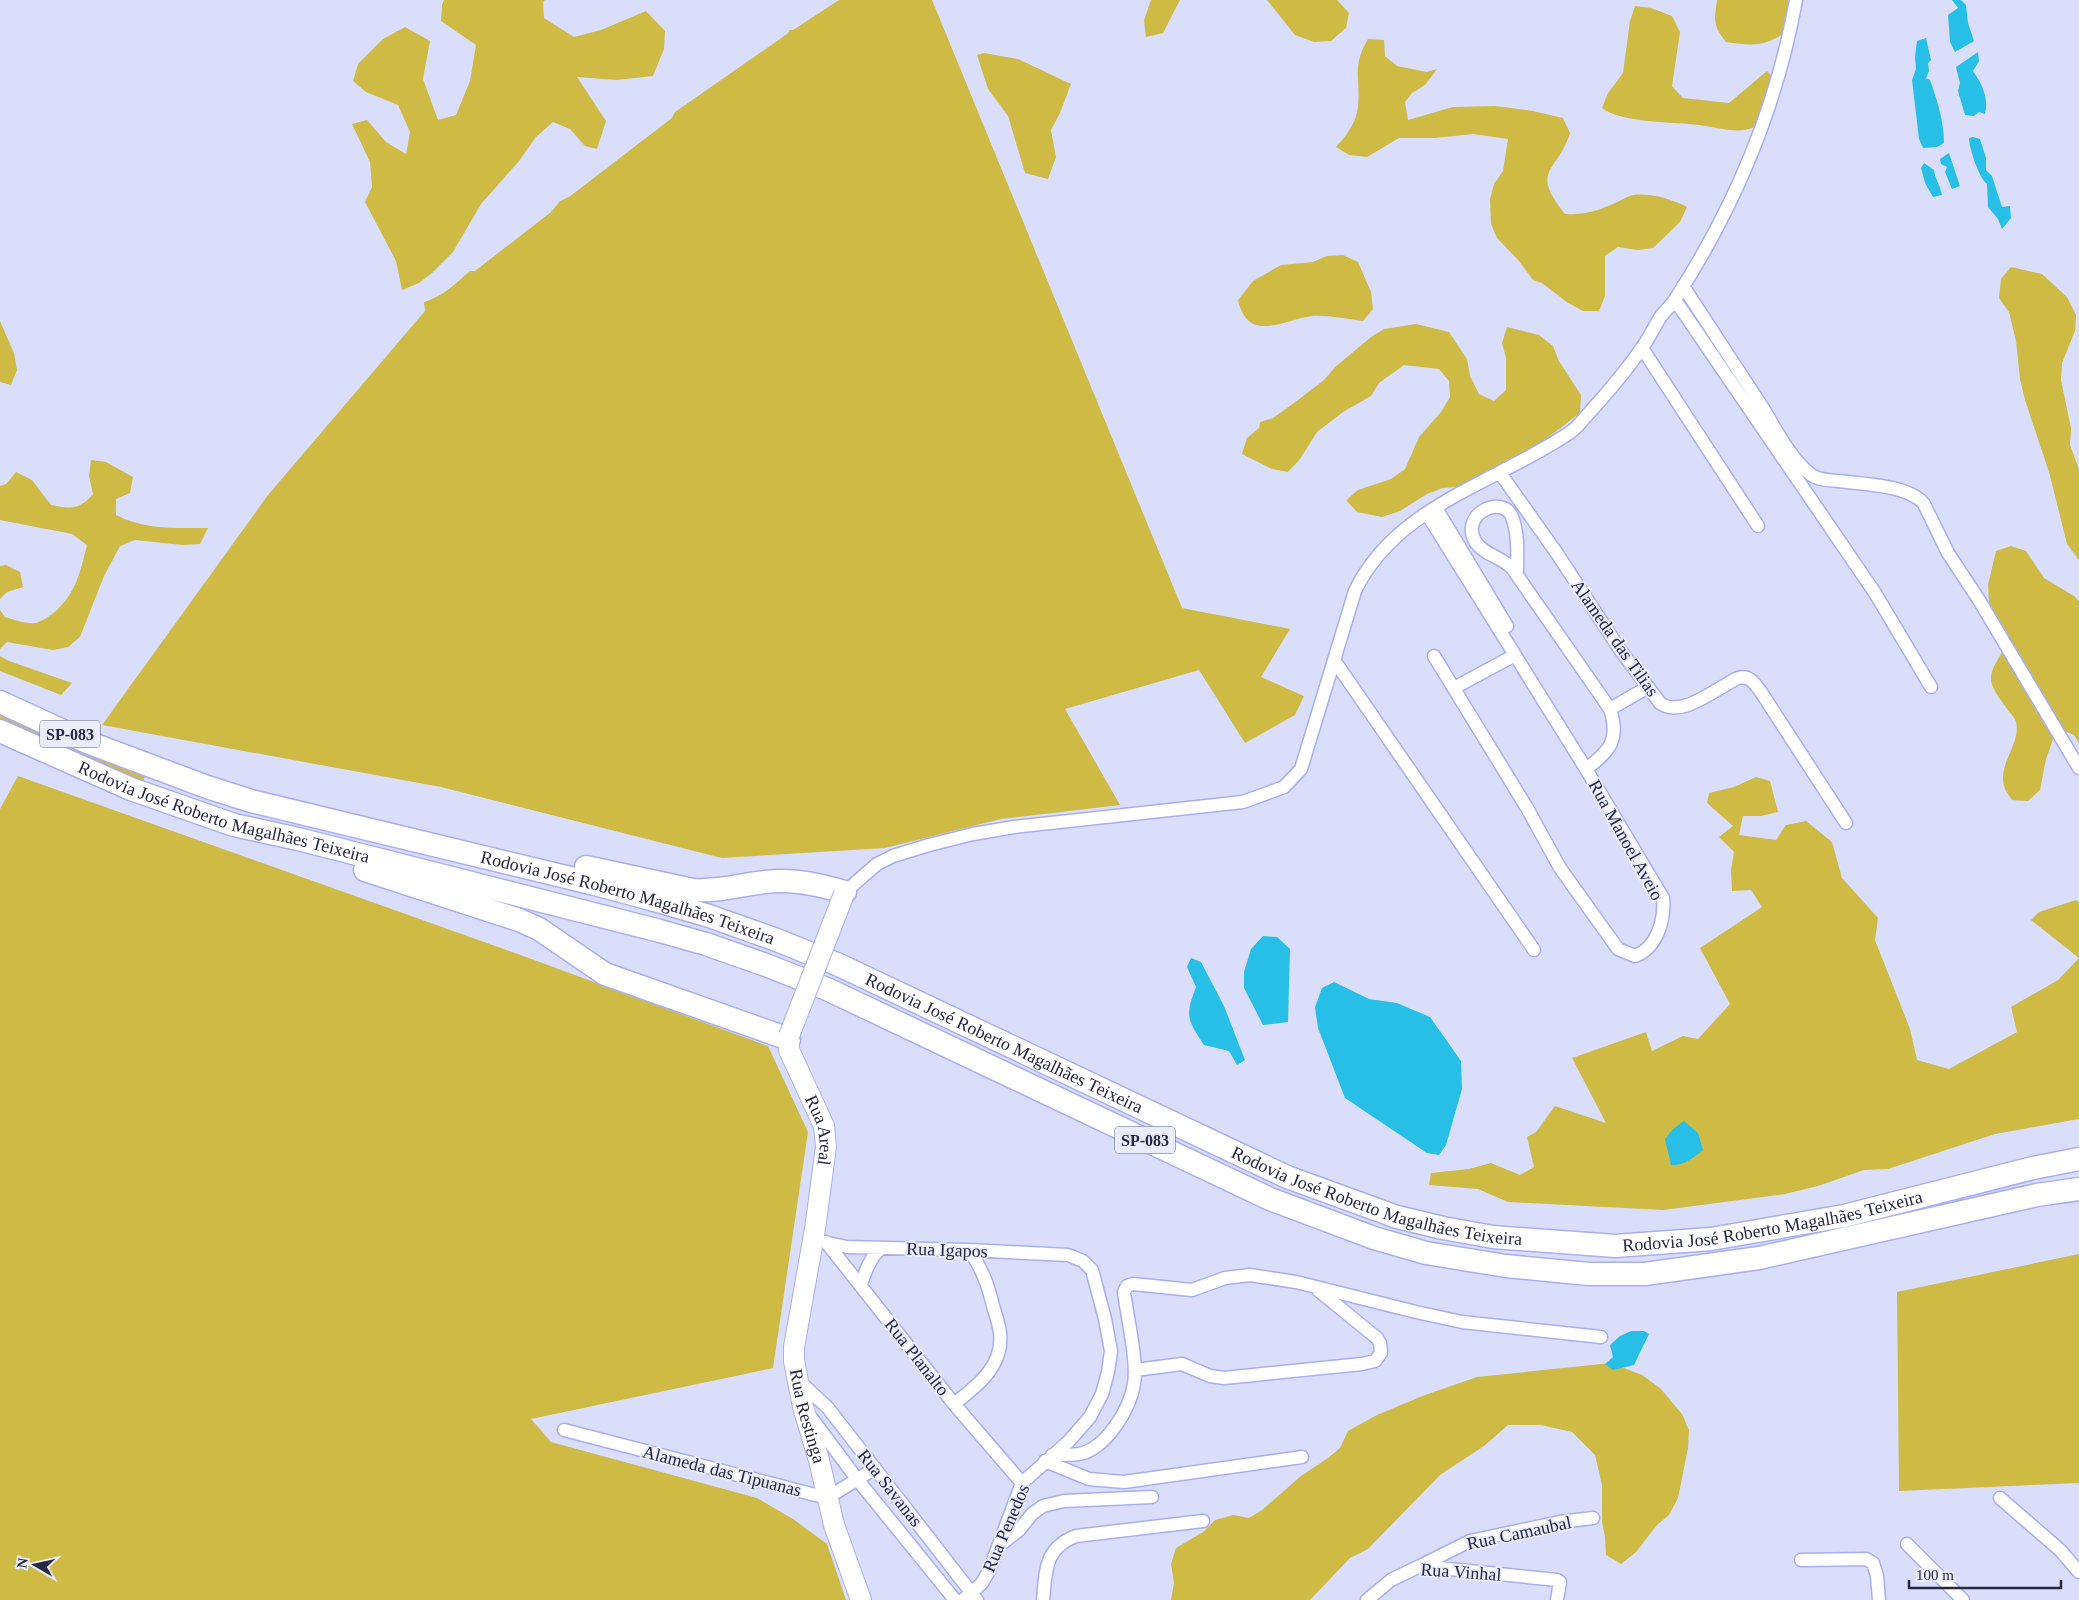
<svg xmlns="http://www.w3.org/2000/svg" width="2079" height="1600" viewBox="0 0 2079 1600" font-family="Georgia,serif">
	<rect width="100%" height="100%" fill="#dadefa"/>
	<path fill="#cdbb46" d="M 444,0 L 545,0 L 543,2 L 544,18 L 574,37 L 601,30 L 646,11 L 665,31 L 664,49 L 653,76 L 617,80 L 577,77 L 606,121 L 597,149 L 585,146 L 570,129 L 553,122 L 536,137 L 519,161 L 481,204 L 453,252 L 432,273 L 419,283 L 402,290 L 396,261 L 365,202 L 372,187 L 370,162 L 352,124 L 367,120 L 386,142 L 406,154 L 410,132 L 398,105 L 366,92 L 353,81 L 358,64 L 383,39 L 405,27 L 430,41 L 423,79 L 438,120 L 456,115 L 470,81 L 476,45 L 441,21 L 442,5 Z
		M 839,0 L 932,0 L 1182,608 L 1290,629 L 1261,677 L 1304,696 L 1295,715 L 1245,743 L 1199,670 L 1065,709 L 1120,805 L 1001,819 L 885,848 L 722,858 L 441,787 L 102,725 L 268,495 L 425,311 L 424,302 C 442,297 456,283 470,271 L 475,271 L 551,212 L 560,201 L 569,197 L 672,118 L 675,112 L 787,34 L 790,30 L 793,30 Z
		M 1151,0 L 1180,0 L 1163,33 L 1146,37 L 1144,20 Z
		M 1267,0 L 1337,0 L 1349,13 L 1346,28 L 1331,41 L 1314,42 L 1295,35 Z
		M 1717,0 L 1788,0 L 1790,14 L 1788,30 C 1767,47 1752,46 1726,42 C 1713,26 1714,20 1717,0 Z
		M 1635,6 L 1651,8 L 1672,16 L 1680,32 L 1672,86 L 1683,98 L 1729,103 L 1767,71 L 1777,83 C 1772,99 1770,122 1752,128 C 1736,134 1716,127 1699,125 C 1675,122 1621,123 1602,108 L 1608,93 L 1623,73 L 1630,21 Z
		M 1368,39 L 1384,40 L 1385,56 L 1397,66 L 1427,72 L 1437,69 L 1425,85 L 1412,93 L 1405,102 L 1408,120 L 1453,107 L 1495,106 L 1533,111 L 1563,118 L 1570,133 C 1557,174 1529,169 1565,214 C 1583,215 1598,211 1615,203 C 1621,201 1627,196 1633,195 C 1651,193 1671,199 1687,207 L 1680,222 L 1653,248 L 1638,250 L 1618,247 L 1605,256 L 1605,296 L 1599,311 L 1583,311 L 1568,303 L 1542,283 L 1533,280 L 1519,261 L 1497,238 L 1491,224 L 1490,199 L 1494,184 L 1503,171 L 1508,139 L 1473,134 L 1435,138 L 1399,138 L 1367,157 L 1349,155 L 1336,147 C 1347,135 1356,123 1358,107 C 1361,78 1351,68 1368,39 Z
		M 984,53 L 1018,59 L 1071,84 L 1060,113 L 1051,130 L 1056,157 L 1048,179 L 1025,173 L 1008,116 L 988,89 L 977,55 Z
		M 1343,255 L 1358,262 L 1371,292 L 1373,309 L 1363,321 C 1346,319 1328,315 1312,316 C 1283,320 1248,344 1238,300 L 1253,281 L 1281,265 L 1313,262 L 1327,256 Z
		M 2011,267 L 2042,274 L 2067,297 L 2076,315 L 2075,331 L 2062,363 L 2061,380 L 2071,428 L 2070,445 L 2079,469 L 2079,560 L 2067,544 L 2049,472 L 2025,400 L 2020,379 L 2016,341 L 2009,312 L 1999,298 L 2001,279 Z
		M 0,321 L 14,353 L 17,370 L 11,385 L 0,382 Z
		M 1416,324 L 1449,332 L 1467,359 L 1470,376 L 1479,394 L 1494,401 L 1506,390 L 1506,358 L 1502,343 L 1507,327 L 1539,335 L 1553,346 L 1559,361 L 1581,395 L 1580,413 L 1529,452 L 1459,487 L 1443,488 L 1427,494 L 1400,511 L 1382,517 L 1357,512 L 1346,500 L 1358,490 L 1391,479 L 1405,469 L 1419,437 L 1441,412 L 1450,397 L 1449,381 L 1439,369 L 1404,365 L 1379,383 L 1371,396 L 1343,412 L 1317,432 L 1300,459 L 1288,472 L 1272,469 L 1242,454 L 1247,438 L 1259,428 L 1260,422 L 1273,418 L 1298,400 L 1324,380 L 1335,367 L 1371,337 L 1384,329 Z
		M 91,460 L 106,462 L 133,477 L 130,493 L 116,499 L 116,515 C 145,530 175,528 208,528 L 200,544 L 183,545 L 135,540 L 120,546 L 104,576 L 80,637 L 68,647 L 53,650 L 7,642 L 0,649 L 0,610 L 5,617 C 14,620 26,624 36,623 C 43,621 51,615 56,611 C 77,591 80,572 87,545 L 72,534 L 0,520 L 0,486 L 6,484 L 16,472 L 32,480 L 51,505 C 71,509 79,510 93,494 L 89,476 Z
		M 2011,546 L 2026,551 L 2044,578 L 2074,596 L 2079,601 L 2079,743 L 2074,735 L 2057,728 L 2046,759 L 2040,790 L 2028,801 L 2012,800 C 2010,796 2005,791 2004,786 C 1998,763 2021,744 2016,722 C 2015,718 2010,713 2007,709 C 1989,683 1984,680 2003,651 L 1990,618 L 1988,585 L 1996,551 Z
		M 6,565 L 20,572 L 23,587 L 7,592 L 0,599 L 0,566 Z
		M 0,656 L 9,661 L 72,683 L 61,695 L 0,671 Z
		M 0,708 L 146,774 L 141,786 L 0,725 Z
		M 18,776 L 526,957 L 768,1046 L 808,1132 L 773,1368 L 531,1419 L 551,1442 L 757,1498 L 793,1519 L 827,1544 L 846,1600 L 0,1600 L 0,809 Z
		M 1756,777 L 1770,781 L 1778,812 L 1761,816 L 1743,816 L 1739,835 L 1776,840 L 1786,825 L 1806,821 L 1832,842 L 1842,878 L 1878,918 L 1875,940 L 1910,1029 L 1917,1060 L 1949,1069 L 2017,1032 L 2011,1007 L 2058,980 L 2079,958 L 2031,920 L 2039,912 L 2076,900 L 2079,902 L 2079,1119 L 1995,1134 L 1888,1169 L 1864,1170 L 1818,1186 L 1785,1194 L 1663,1210 L 1508,1202 L 1478,1189 L 1429,1185 L 1431,1173 L 1469,1169 L 1491,1163 L 1520,1175 L 1534,1167 L 1527,1137 L 1536,1132 L 1555,1106 L 1606,1123 L 1572,1058 L 1646,1032 L 1652,1051 L 1683,1036 L 1698,1039 L 1730,1004 L 1700,948 L 1762,907 L 1751,890 L 1732,891 L 1731,870 L 1734,852 L 1719,837 L 1733,826 L 1707,803 L 1709,793 L 1734,787 Z
		M 2079,1254 L 2079,1483 L 1899,1491 L 1897,1292 Z
		M 1611,1363 L 1642,1375 L 1660,1388 L 1682,1414 L 1689,1430 L 1688,1448 L 1678,1498 L 1669,1515 L 1657,1525 L 1636,1552 L 1621,1564 L 1606,1555 L 1605,1537 L 1602,1522 L 1602,1485 L 1595,1455 L 1572,1432 L 1541,1425 L 1508,1425 L 1484,1446 L 1440,1475 L 1368,1549 L 1350,1558 L 1310,1600 L 1171,1600 L 1174,1583 L 1171,1564 L 1176,1548 L 1203,1532 L 1215,1520 L 1233,1515 L 1249,1518 L 1262,1510 L 1301,1476 L 1328,1458 L 1340,1448 L 1348,1431 L 1377,1415 L 1425,1395 L 1477,1377 Z"/>
	<path fill="#27bfe6" d="M 1952,0 L 1961,0 L 1966,5 L 1968,23 L 1974,41 L 1955,52 L 1950,42 L 1948,15 L 1958,8 Z
		M 1926,38 L 1931,60 L 1928,63 L 1929,71 L 1926,78 L 1930,80 C 1937,100 1944,121 1944,143 L 1937,147 L 1923,148 L 1919,139 L 1912,80 L 1916,69 L 1915,58 L 1917,41 Z
		M 1978,52 L 1979,61 L 1973,71 C 1982,84 1989,98 1985,114 L 1979,112 L 1974,116 L 1965,115 L 1958,91 L 1960,83 L 1956,67 Z
		M 1973,137 L 1980,139 L 1986,158 L 1986,170 L 1992,176 L 2002,207 L 2010,206 L 2011,218 L 2002,229 L 1998,219 L 1988,207 L 1987,184 C 1979,178 1969,148 1969,138 Z
		M 1949,153 L 1960,186 L 1952,189 L 1945,172 L 1947,167 L 1941,164 L 1940,159 Z
		M 1924,163 L 1934,170 C 1935,179 1940,184 1942,195 L 1933,197 L 1925,183 L 1921,168 Z
		M 1263,936 L 1277,937 L 1290,949 L 1288,1022 L 1263,1025 L 1244,988 L 1244,972 L 1251,949 Z
		M 1191,958 L 1201,962 L 1224,1006 L 1245,1060 L 1237,1065 L 1229,1051 L 1204,1045 C 1187,1019 1185,1016 1196,987 L 1187,967 Z
		M 1334,982 L 1369,999 L 1397,1003 L 1430,1017 L 1461,1061 L 1462,1089 L 1446,1145 L 1439,1155 L 1427,1153 L 1345,1098 L 1318,1028 L 1315,1007 L 1322,988 Z
		M 1684,1121 L 1698,1133 L 1703,1150 C 1693,1158 1684,1166 1671,1165 L 1665,1139 L 1673,1129 Z
		M 1631,1331 L 1644,1331 L 1649,1334 L 1634,1365 L 1613,1370 L 1605,1364 L 1613,1357 L 1610,1345 L 1620,1336 Z"/>
	<g fill="none" stroke-linecap="round" stroke-linejoin="round">
		<g stroke="#a9aef3" stroke-width="15">
			<path id="minor" d="M 1683,286 C 1709,325 1735,365 1761,405 C 1774,426 1790,458 1809,473 C 1816,480 1828,480 1838,481 C 1862,484 1909,485 1924,504 L 1948,553 L 1979,600 L 2079,768
				M 1675,300 L 1875,593 L 1931,687
				M 1642,348 L 1758,526
				M 1500,473 L 1556,552 L 1621,651 L 1660,703 C 1682,719 1718,687 1738,678 C 1750,675 1754,683 1761,692 L 1846,823
				M 1436,508 L 1507,626
				M 1427,514 L 1586,769 L 1663,898 C 1665,920 1657,948 1635,956 L 1618,949 L 1560,868 L 1527,808 L 1434,656
				M 1517,575 C 1517,556 1519,535 1512,517 C 1503,494 1460,513 1475,541 C 1483,555 1502,557 1512,568 L 1610,709 C 1620,740 1610,751 1586,769
				M 1334,660 L 1534,950
				M 1454,688 L 1515,655
				M 1610,709 L 1648,687
				M 845,892 L 877,864 L 893,856 L 929,845 L 973,834 L 1014,827 L 1243,802 L 1284,787 L 1301,769 L 1355,591 C 1396,505 1499,482 1572,431 C 1579,426 1584,418 1590,412 C 1608,392 1626,371 1641,349 C 1649,339 1654,327 1661,316 C 1666,310 1672,305 1676,298 C 1734,208 1777,106 1796,0
				M 826,1242 L 954,1404 L 1022,1483
				M 828,1243 L 847,1247 L 969,1250 L 1068,1255 L 1083,1261 L 1092,1270 L 1105,1319 L 1111,1351 L 1108,1372 L 1102,1394 L 1090,1417 L 1069,1441 L 1022,1483 L 989,1571 L 982,1583 L 963,1600
				M 861,1284 C 866,1270 870,1258 881,1248
				M 1135,1370 L 1182,1364 L 1210,1376 L 1224,1378 L 1362,1364 L 1375,1361 L 1381,1353 L 1380,1343 L 1377,1338 L 1318,1290
				M 798,1380 L 828,1408 L 977,1600
				M 954,1404 C 977,1386 1004,1366 1000,1333 C 999,1324 996,1315 993,1306 C 988,1285 982,1268 969,1250
				M 810,1416 L 857,1479 L 955,1600
				M 564,1430 L 827,1498 L 874,1469
				M 1052,1455 C 1061,1455 1071,1455 1079,1454 C 1106,1449 1130,1409 1134,1384 C 1138,1362 1127,1316 1124,1292 L 1127,1286 L 1133,1284 L 1192,1290 L 1225,1278 L 1250,1275 L 1296,1282 L 1416,1312 L 1462,1322 L 1601,1337
				M 1045,1461 L 1089,1479 L 1124,1482 L 1302,1457
				M 2000,1498 L 2060,1550 L 2079,1572
				M 1907,1544 L 1963,1600
				M 1000,1545 L 1019,1530 L 1032,1514 L 1043,1506 L 1064,1501 L 1152,1497
				M 1801,1560 L 1866,1559 L 1873,1563 L 1877,1576 L 1879,1600
				M 1420,1566 L 1470,1541 L 1560,1522 L 1593,1518
				M 1043,1600 C 1046,1571 1044,1548 1076,1536 L 1203,1521
				M 1367,1600 L 1391,1580 L 1420,1566 L 1557,1580 L 1560,1582 L 1557,1600"/>
		</g>
		<g stroke="#a9aef3" stroke-width="22">
			<g id="primary">
				<path id="s1" d="M 789,1036 L 789,1050 L 824,1126 L 826,1147 L 815,1229 L 794,1347 L 794,1361 L 803,1407 L 819,1460 L 834,1525 L 861,1600"/>
			</g>
		</g>
		<g stroke="#a9aef3" stroke-width="25">
			<g id="motorway">
				<path id="s2" d="M 0,702 L 87,742 L 207,787 L 251,801 L 595,884 L 651,899 L 709,916 L 774,939 L 839,965 L 1287,1177 L 1397,1217 L 1443,1228 L 1493,1237 L 1615,1246 L 1711,1239 L 1844,1216 L 2033,1168 L 2079,1159"/>
				<path id="s3" d="M 0,731 L 131,789 L 234,825 L 298,839 L 660,931 L 706,944 L 766,965 L 829,990 L 1270,1199 L 1374,1238 L 1426,1253 L 1506,1266 L 1589,1274 L 1645,1274 L 1759,1258 L 2037,1195 L 2079,1189"/>
				<path d="M 586,867 L 693,890 C 725,892 747,882 777,881 C 800,880 823,886 845,892"/>
				<path d="M 365,870 L 519,920 L 539,929 L 605,974 L 789,1039"/>
			</g>
		</g>
		<use href="#minor" stroke="#fff" stroke-width="12"/>
		<use href="#primary" stroke="#fff" stroke-width="20"/>
		<use href="#motorway" stroke="#fff" stroke-width="22"/>
		<g stroke="#a9aef3" stroke-width="22" stroke-linecap="butt">
			<path id="primary-bridge" d="M 789,1036 L 844,894"/>
		</g>
		<use href="#primary-bridge" stroke="#fff" stroke-width="20"/>
	</g>
	<g text-anchor="middle" dominant-baseline="central" stroke-width="4" stroke-linejoin="round" paint-order="stroke">
		<g fill="#eaecfa" stroke="#61637a" stroke-width="1">
			<rect x="40" y="720.5" width="60" height="27" rx="4"/>
			<rect x="1115" y="1126.5" width="60" height="27" rx="4"/>
		</g>
		<g font-size="16" font-weight="bold" fill="#262843">
			<text x="70" y="734">SP-083</text>
			<text x="1145" y="1140">SP-083</text>
		</g>
		<g font-size="18" fill="#262843" stroke="#eaecfa">
			<text transform="translate(1615 638) rotate(55)">Alameda das Tilias</text>
			<text stroke="none"><textPath href="#s3" startOffset="239">Rodovia José Roberto Magalhães Teixeira</textPath></text>
			<text transform="translate(1626 840) rotate(61)">Rua Manoel Aveio</text>
			<text stroke="none"><textPath href="#s2" startOffset="659">Rodovia José Roberto Magalhães Teixeira</textPath></text>
			<text stroke="none"><textPath href="#s2" startOffset="1064">Rodovia José Roberto Magalhães Teixeira</textPath></text>
			<text stroke="none"><textPath href="#s1" startOffset="101">Rua Areal</textPath></text>
			<text stroke="none"><textPath href="#s2" startOffset="1469">Rodovia José Roberto Magalhães Teixeira</textPath></text>
			<text stroke="none"><textPath href="#s2" startOffset="1874">Rodovia José Roberto Magalhães Teixeira</textPath></text>
			<text transform="translate(947 1250) rotate(2)">Rua Igapos</text>
			<text transform="translate(917 1357) rotate(52)">Rua Planalto</text>
			<text stroke="none"><textPath href="#s1" startOffset="392">Rua Restinga</textPath></text>
			<text transform="translate(722 1471) rotate(14)">Alameda das Tipuanas</text>
			<text transform="translate(890 1488) rotate(52)">Rua Savanas</text>
			<text transform="translate(1006 1528) rotate(-67)">Rua Penedos</text>
			<text transform="translate(1519 1533) rotate(-12)">Rua Camaubal</text>
			<text transform="translate(1461 1572) rotate(4)">Rua Vinhal</text>
		</g>
	</g>
	<g transform="translate(35 1565) rotate(279)" stroke="#eaecfa" stroke-width="4" paint-order="stroke">
	<path d="M0-4L9 19L0 12L-9 19Z" fill="#262843"/>
	<text y="-8" font-size="14" font-weight="bold" text-anchor="middle" fill="#262843">N</text>
	</g>
	<path d="M1909 1580v8h152v-8" fill="none" stroke="#262843" stroke-width="2.5"/>
	<text x="1916" y="1580" font-size="15" fill="#262843" stroke="#eaecfa" stroke-width="4" paint-order="stroke">100 m</text>
</svg>
